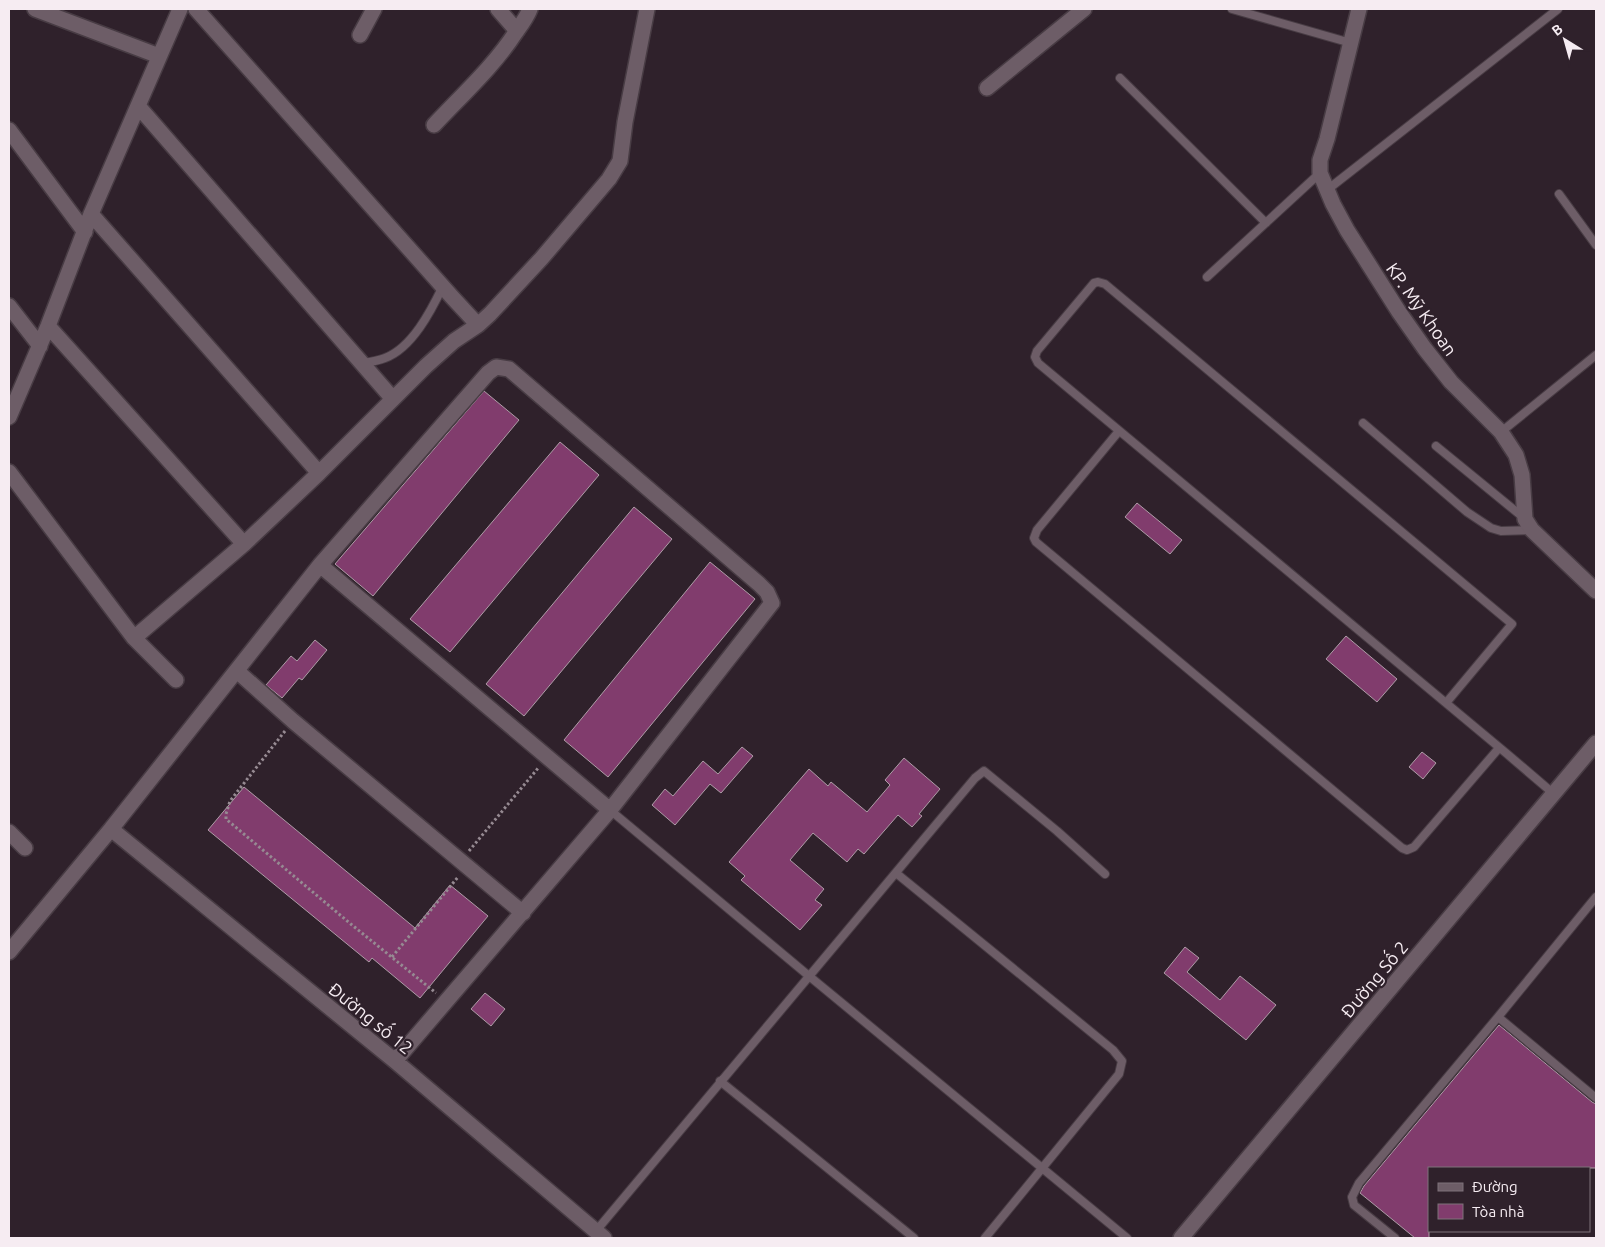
<svg xmlns="http://www.w3.org/2000/svg" width="1605" height="1247" viewBox="0 0 1605 1247" font-family="Ubuntu,sans-serif">
	<rect width="100%" height="100%" fill="#2f212b"/>
	<path fill="#813c6d" stroke="#ae9ca7" d="M 484,391 L 519,420 L 373,596 L 335,564 Z
		M 560,442 L 599,475 L 450,652 L 410,619 Z
		M 1137,503 L 1182,540 L 1170,554 L 1125,517 Z
		M 634,507 L 672,539 L 524,716 L 486,684 Z
		M 710,562 L 755,599 L 608,777 L 564,740 Z
		M 1346,636 L 1397,679 L 1377,702 L 1326,659 Z
		M 315,640 L 327,650 L 302,680 L 299,678 L 282,698 L 266,685 L 291,656 L 297,661 Z
		M 742,747 L 753,756 L 721,793 L 710,784 L 675,825 L 652,805 L 665,789 L 673,796 L 703,761 L 718,774 Z
		M 1422,752 L 1436,763 L 1423,779 L 1409,767 Z
		M 904,758 L 940,789 L 919,814 L 922,816 L 912,827 L 898,815 L 864,854 L 858,849 L 847,862 L 813,833 L 790,860 L 824,889 L 815,900 L 822,905 L 800,930 L 741,880 L 745,876 L 729,862 L 809,769 L 828,786 L 831,782 L 867,812 L 890,785 L 885,780 Z
		M 244,787 L 415,928 L 450,885 L 488,916 L 420,998 L 372,958 L 369,962 L 208,830 Z
		M 1185,947 L 1199,958 L 1187,972 L 1220,1000 L 1240,976 L 1276,1005 L 1246,1040 L 1164,973 Z
		M 485,993 L 505,1009 L 491,1026 L 471,1009 Z
		M 1499,1025 L 1592,1102 L 1596,1104 L 1596,1168 L 1429,1168 L 1429,1238 L 1415,1238 L 1360,1193 L 1364,1186 Z"/>
	<g fill="none" stroke-linecap="round" stroke-linejoin="round">
		<g stroke="#483c44" stroke-width="10">
			<path id="lane" d="M 1232,9 L 1351,43
				M 1120,78 L 1266,223
				M 1327,190 L 1558,9
				M 1559,194 L 1596,245
				M 1207,277 L 1320,173
				M 362,363 C 370,362 378,361 385,358 C 412,348 431,311 443,286
				M 1363,423 L 1467,512 L 1491,528 L 1501,531 L 1532,530
				M 1119,431 L 1037,530 L 1034,538 L 1036,542 L 1402,848 L 1407,850 L 1414,847 L 1499,748
				M 1501,432 L 1596,355
				M 1436,446 L 1524,518
				M 1446,703 L 1512,624 L 1105,284 L 1098,282 L 1094,283 L 1037,351 L 1035,357 L 1038,363 L 1506,753 L 1554,794
				M 610,810 L 809,976 L 1127,1238
				M 896,873 L 1113,1050 L 1122,1061 L 1119,1074 L 985,1238
				M 1498,1017 L 1596,897
				M 720,1081 L 914,1238
				M 596,1231 L 975,778 L 984,771 L 1057,831 L 1105,874
				M 1395,1238 L 1354,1205 L 1352,1197 L 1359,1183 L 1498,1017 L 1596,1098"/>
		</g>
		<g stroke="#483c44" stroke-width="18">
			<path id="street" d="M 35,9 L 159,56
				M 196,9 L 452,297 L 478,325
				M 498,9 L 517,31
				M 1359,9 L 1327,139 L 1320,160 L 1320,173 L 1333,204 L 1347,230 L 1399,312 L 1425,349 L 1451,382 L 1501,432 L 1516,455 L 1522,475 L 1525,519 L 1532,530 L 1596,591
				M 360,35 L 374,9
				M 987,88 L 1084,9
				M 138,106 L 393,399
				M 434,125 C 462,95 494,66 516,32 C 521,25 527,17 530,9
				M 9,130 L 85,232
				M 91,214 L 319,473
				M 9,306 L 40,346
				M 48,326 L 244,544
				M 9,417 L 48,326 L 91,214 L 180,9
				M 9,472 L 134,638 L 176,680
				M 320,565 L 610,810
				M 134,638 L 244,544 L 319,473 L 426,366 L 454,341 L 478,325 L 490,314 L 541,259 L 609,179 L 620,161 L 625,122 L 647,9
				M 237,671 L 293,721 L 523,913
				M 111,829 L 395,1061 L 604,1238
				M 9,832 L 25,848
				M 9,952 L 111,829 L 320,565 L 488,373 L 496,367 L 509,369 L 759,584 L 767,592 L 772,603 L 610,810 L 395,1061
				M 1181,1238 L 1596,743"/>
		</g>
		<path stroke="#968a92" stroke-width="3" stroke-dasharray="2.5 2.5" stroke-linecap="butt" d="M 285,731 L 230,801 L 226,814 L 226,819 L 352,925 L 436,993
			M 469,851 L 539,767
			M 392,957 L 458,877"/>
		<use href="#lane" stroke="#6d5d67" stroke-width="8"/>
		<use href="#street" stroke="#6d5d67" stroke-width="15"/>
	</g>
	<g text-anchor="middle" dominant-baseline="central" stroke-width="4.5" stroke-linejoin="round" paint-order="stroke">
		<g font-size="18" fill="#f6ecf2" stroke="#2f212b">
			<text transform="translate(1422 309) rotate(55)">KP. Mỹ Khoan</text>
			<text transform="translate(1374 979) rotate(-50)">Đường Số 2</text>
			<text transform="translate(371 1018) rotate(39)">Đường số 12</text>
		</g>
	</g>
	<rect width="1605" height="1247" fill="none" stroke="#f6ecf2" stroke-width="20"/>
	<rect x="1428" y="1167" width="162" height="65" fill="#2f212b" stroke="#7f727b"/>
	<rect x="1438" y="1183" width="25" height="8" fill="#6d5d67" stroke="#7f727b"/>
	<text x="1472" y="1192" font-size="15" fill="#f6ecf2">Đường</text>
	<rect x="1438" y="1204" width="25" height="15" fill="#813c6d" stroke="#7f727b"/>
	<text x="1472" y="1217" font-size="15" fill="#f6ecf2">Tòa nhà</text>
	<g transform="translate(1565 40) rotate(323)" stroke="#2f212b" stroke-width="4" paint-order="stroke">
	<path d="M0-4L9 19L0 12L-9 19Z" fill="#f6ecf2"/>
	<text y="-8" font-size="14" font-weight="bold" text-anchor="middle" fill="#f6ecf2">B</text>
	</g>
</svg>
